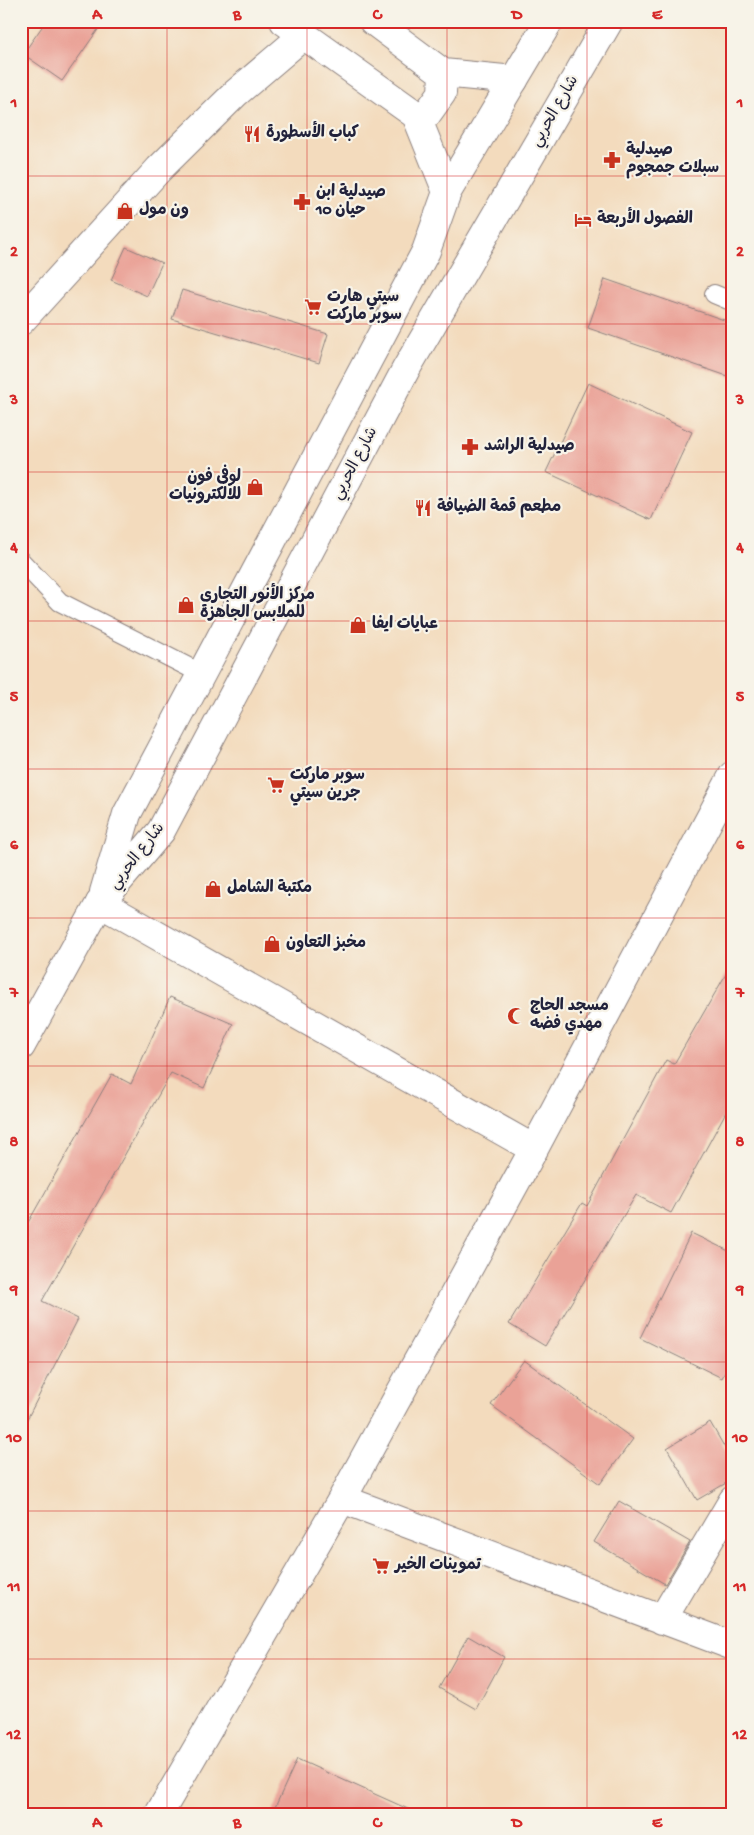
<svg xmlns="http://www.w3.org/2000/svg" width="754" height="1835" viewBox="0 0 754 1835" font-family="'Gochi Hand','Playpen Sans Arabic',sans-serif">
	<rect width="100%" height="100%" fill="#f7f3e8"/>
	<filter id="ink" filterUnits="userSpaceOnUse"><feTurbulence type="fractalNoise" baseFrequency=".02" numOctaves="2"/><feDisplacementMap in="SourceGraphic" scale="10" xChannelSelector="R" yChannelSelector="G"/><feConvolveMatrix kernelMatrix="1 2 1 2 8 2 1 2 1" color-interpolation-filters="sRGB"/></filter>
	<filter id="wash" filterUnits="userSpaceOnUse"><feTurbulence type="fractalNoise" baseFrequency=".0096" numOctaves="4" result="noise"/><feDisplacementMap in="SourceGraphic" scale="20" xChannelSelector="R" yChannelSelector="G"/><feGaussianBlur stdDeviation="1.12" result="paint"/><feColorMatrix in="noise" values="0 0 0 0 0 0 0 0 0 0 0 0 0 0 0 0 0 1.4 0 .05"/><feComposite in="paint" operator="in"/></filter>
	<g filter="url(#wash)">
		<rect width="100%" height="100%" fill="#f3dbbd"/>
		<g id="blocks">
			<path fill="#eaa297" d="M 46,21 L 104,21 L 62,81 L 23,54 Z
				M 126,247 L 162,263 L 147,296 L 111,280 Z
				M 605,279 L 733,323 L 733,378 L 588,328 Z
				M 182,290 L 328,334 L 319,363 L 172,319 Z
				M 588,383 L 692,432 L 651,520 L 546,472 Z
				M 733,962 L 733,1099 L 671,1213 L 636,1195 L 545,1346 L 509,1324 L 582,1203 L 587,1206 L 666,1060 L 674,1064 Z
				M 170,997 L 233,1024 L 204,1088 L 171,1073 L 42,1301 L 78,1319 L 21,1431 L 21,1235 L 112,1074 L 131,1084 Z
				M 691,1233 L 733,1253 L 733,1356 L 722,1378 L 640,1338 Z
				M 524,1360 L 633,1439 L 600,1484 L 491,1405 Z
				M 710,1422 L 733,1462 L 733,1479 L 697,1500 L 667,1448 Z
				M 619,1501 L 690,1542 L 665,1584 L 594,1542 Z
				M 468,1636 L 504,1657 L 476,1709 L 439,1688 Z
				M 297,1759 L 419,1814 L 272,1814 Z"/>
		</g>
	</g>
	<g filter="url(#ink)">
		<use href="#blocks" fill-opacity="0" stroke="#8a7e7c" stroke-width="1"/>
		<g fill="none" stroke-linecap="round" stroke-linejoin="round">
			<g stroke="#8a7e7c" stroke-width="20">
				<path id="service" d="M 714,294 L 733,302
					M 21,561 L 60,602 L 202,674"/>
			</g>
			<g stroke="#8a7e7c" stroke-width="30">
				<path id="minor" d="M 284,21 L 416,115 L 447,192
					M 373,21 L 443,73 L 514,80
					M 416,115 L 427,114 L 442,93 L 443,73
					M 21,321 L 159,169 L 236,93 L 304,35
					M 100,903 L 534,1149
					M 342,1499 L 733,1646
					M 662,1620 L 733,1500
					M 159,1814 L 342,1499 L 534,1149 L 733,775"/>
			</g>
			<g stroke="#8a7e7c" stroke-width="30">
				<path id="tertiary" d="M 104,892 L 127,814 L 426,251 L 447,192 L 549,21
					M 21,1046 L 100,903 L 161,831 L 406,369 L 609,21"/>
			</g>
			<use href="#service" stroke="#fff" stroke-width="18"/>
			<use href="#minor" stroke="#fff" stroke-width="28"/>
			<use href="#tertiary" stroke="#fff" stroke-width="28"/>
		</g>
	</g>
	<path fill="none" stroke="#d62828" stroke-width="1" stroke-opacity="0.55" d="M 167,21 L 167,1814M 307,21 L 307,1814M 447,21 L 447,1814M 587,21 L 587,1814M 21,176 L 733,176M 21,324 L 733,324M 21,472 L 733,472M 21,621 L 733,621M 21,769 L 733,769M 21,918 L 733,918M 21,1066 L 733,1066M 21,1214 L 733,1214M 21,1362 L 733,1362M 21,1511 L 733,1511M 21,1659 L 733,1659"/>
	<defs>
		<g id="restaurant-bare" transform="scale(1.35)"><path d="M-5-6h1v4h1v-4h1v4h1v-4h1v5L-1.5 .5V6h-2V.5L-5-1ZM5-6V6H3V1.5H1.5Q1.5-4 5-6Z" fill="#c8321e" stroke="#f7f3e8" stroke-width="2.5" paint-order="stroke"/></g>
		<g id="pharmacy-bare" transform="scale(1.35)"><path d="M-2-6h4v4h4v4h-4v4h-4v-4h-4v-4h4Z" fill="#c8321e" stroke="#f7f3e8" stroke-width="2.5" paint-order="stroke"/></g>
		<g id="shop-bare" transform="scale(1.35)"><path d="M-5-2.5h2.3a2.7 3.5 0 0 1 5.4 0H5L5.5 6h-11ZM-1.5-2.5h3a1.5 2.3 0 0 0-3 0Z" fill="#c8321e" stroke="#f7f3e8" stroke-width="2.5" paint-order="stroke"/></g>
		<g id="hotel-bare" transform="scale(1.35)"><path d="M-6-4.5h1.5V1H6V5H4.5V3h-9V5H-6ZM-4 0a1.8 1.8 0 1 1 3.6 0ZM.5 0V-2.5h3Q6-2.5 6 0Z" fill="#c8321e" stroke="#f7f3e8" stroke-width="2.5" paint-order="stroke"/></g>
		<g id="supermarket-bare" transform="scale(1.35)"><path d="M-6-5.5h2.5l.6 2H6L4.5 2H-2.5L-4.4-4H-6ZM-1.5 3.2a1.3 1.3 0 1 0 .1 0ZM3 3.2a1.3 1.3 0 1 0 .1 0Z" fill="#c8321e" stroke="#f7f3e8" stroke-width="2.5" paint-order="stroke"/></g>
		<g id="mosque-bare" transform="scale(1.35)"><path d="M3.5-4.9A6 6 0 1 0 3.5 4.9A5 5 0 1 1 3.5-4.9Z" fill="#c8321e" stroke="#f7f3e8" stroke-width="2.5" paint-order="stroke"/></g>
	</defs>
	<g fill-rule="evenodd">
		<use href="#restaurant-bare" x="252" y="134"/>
		<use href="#pharmacy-bare" x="612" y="160"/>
		<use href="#pharmacy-bare" x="302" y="202"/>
		<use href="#shop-bare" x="125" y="211"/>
		<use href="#hotel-bare" x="583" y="220"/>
		<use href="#supermarket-bare" x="313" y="307"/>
		<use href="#pharmacy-bare" x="470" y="447"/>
		<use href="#shop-bare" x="255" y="487"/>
		<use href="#restaurant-bare" x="423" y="508"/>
		<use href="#shop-bare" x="186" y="605"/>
		<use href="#shop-bare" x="358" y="625"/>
		<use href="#supermarket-bare" x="276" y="785"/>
		<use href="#shop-bare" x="213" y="889"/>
		<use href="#shop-bare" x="272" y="944"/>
		<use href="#mosque-bare" x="516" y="1016"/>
		<use href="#supermarket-bare" x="381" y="1566"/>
	</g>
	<g text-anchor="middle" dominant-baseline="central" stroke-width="4.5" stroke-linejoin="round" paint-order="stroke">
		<g font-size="16" fill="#22223b" stroke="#f7f3e8">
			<text transform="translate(556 112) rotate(-60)">شارع الحربي</text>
			<text transform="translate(356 464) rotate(-62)">شارع الحربي</text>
			<text transform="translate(138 857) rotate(-52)">شارع الحربي</text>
		</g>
		<g font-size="16" font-weight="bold" fill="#22223b" stroke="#f7f3e8" text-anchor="start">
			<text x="266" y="134">كباب الأسطورة</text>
			<text x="626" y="151">صيدلية<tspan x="626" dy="18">سبلات جمجوم</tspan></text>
			<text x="316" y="193">صيدلية ابن<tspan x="316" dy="18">حيان 10</tspan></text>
			<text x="139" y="211">ون مول</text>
			<text x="597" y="220">الفصول الأربعة</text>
			<text x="327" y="298">سيتي هارت<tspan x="327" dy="18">سوبر ماركت</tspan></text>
			<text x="484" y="447">صيدلية الراشد</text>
			<text x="241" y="478" text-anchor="end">لوفي فون<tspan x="241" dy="18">للالكترونيات</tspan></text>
			<text x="437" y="508">مطعم قمة الضيافة</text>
			<text x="200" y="596">مركز الأنور التجاري<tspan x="200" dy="18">للملابس الجاهزة</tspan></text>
			<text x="372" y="625">عبايات ايفا</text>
			<text x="290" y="776">سوبر ماركت<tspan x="290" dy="18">جرين سيتي</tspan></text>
			<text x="227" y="889">مكتبة الشامل</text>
			<text x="286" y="944">مخبز التعاون</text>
			<text x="530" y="1007">مسجد الحاج<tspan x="530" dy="18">مهدي فضه</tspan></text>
			<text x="395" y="1566">تموينات الخير</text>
		</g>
	</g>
	<rect width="754" height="1835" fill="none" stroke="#f7f3e8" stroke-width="55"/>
	<rect x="28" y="28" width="698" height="1780" fill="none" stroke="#d62828" stroke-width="2"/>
	<g font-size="16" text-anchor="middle" font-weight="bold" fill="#d62828">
		<text x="97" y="19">A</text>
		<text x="237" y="19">B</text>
		<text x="377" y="19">C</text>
		<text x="517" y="19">D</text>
		<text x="657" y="19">E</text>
		<text x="14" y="107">1</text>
		<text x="740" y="107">1</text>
		<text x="14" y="256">2</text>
		<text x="740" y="256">2</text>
		<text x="14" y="404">3</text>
		<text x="740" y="404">3</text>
		<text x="14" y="552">4</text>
		<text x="740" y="552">4</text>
		<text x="14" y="701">5</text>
		<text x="740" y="701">5</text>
		<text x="14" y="849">6</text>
		<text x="740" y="849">6</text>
		<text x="14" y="997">7</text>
		<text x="740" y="997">7</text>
		<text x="14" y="1146">8</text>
		<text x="740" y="1146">8</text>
		<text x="14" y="1294">9</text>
		<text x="740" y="1294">9</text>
		<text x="14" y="1442">10</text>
		<text x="740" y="1442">10</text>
		<text x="14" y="1591">11</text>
		<text x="740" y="1591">11</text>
		<text x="14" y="1739">12</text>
		<text x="740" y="1739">12</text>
		<text x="97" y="1827">A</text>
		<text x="237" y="1827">B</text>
		<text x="377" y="1827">C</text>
		<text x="517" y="1827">D</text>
		<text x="657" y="1827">E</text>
	</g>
</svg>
